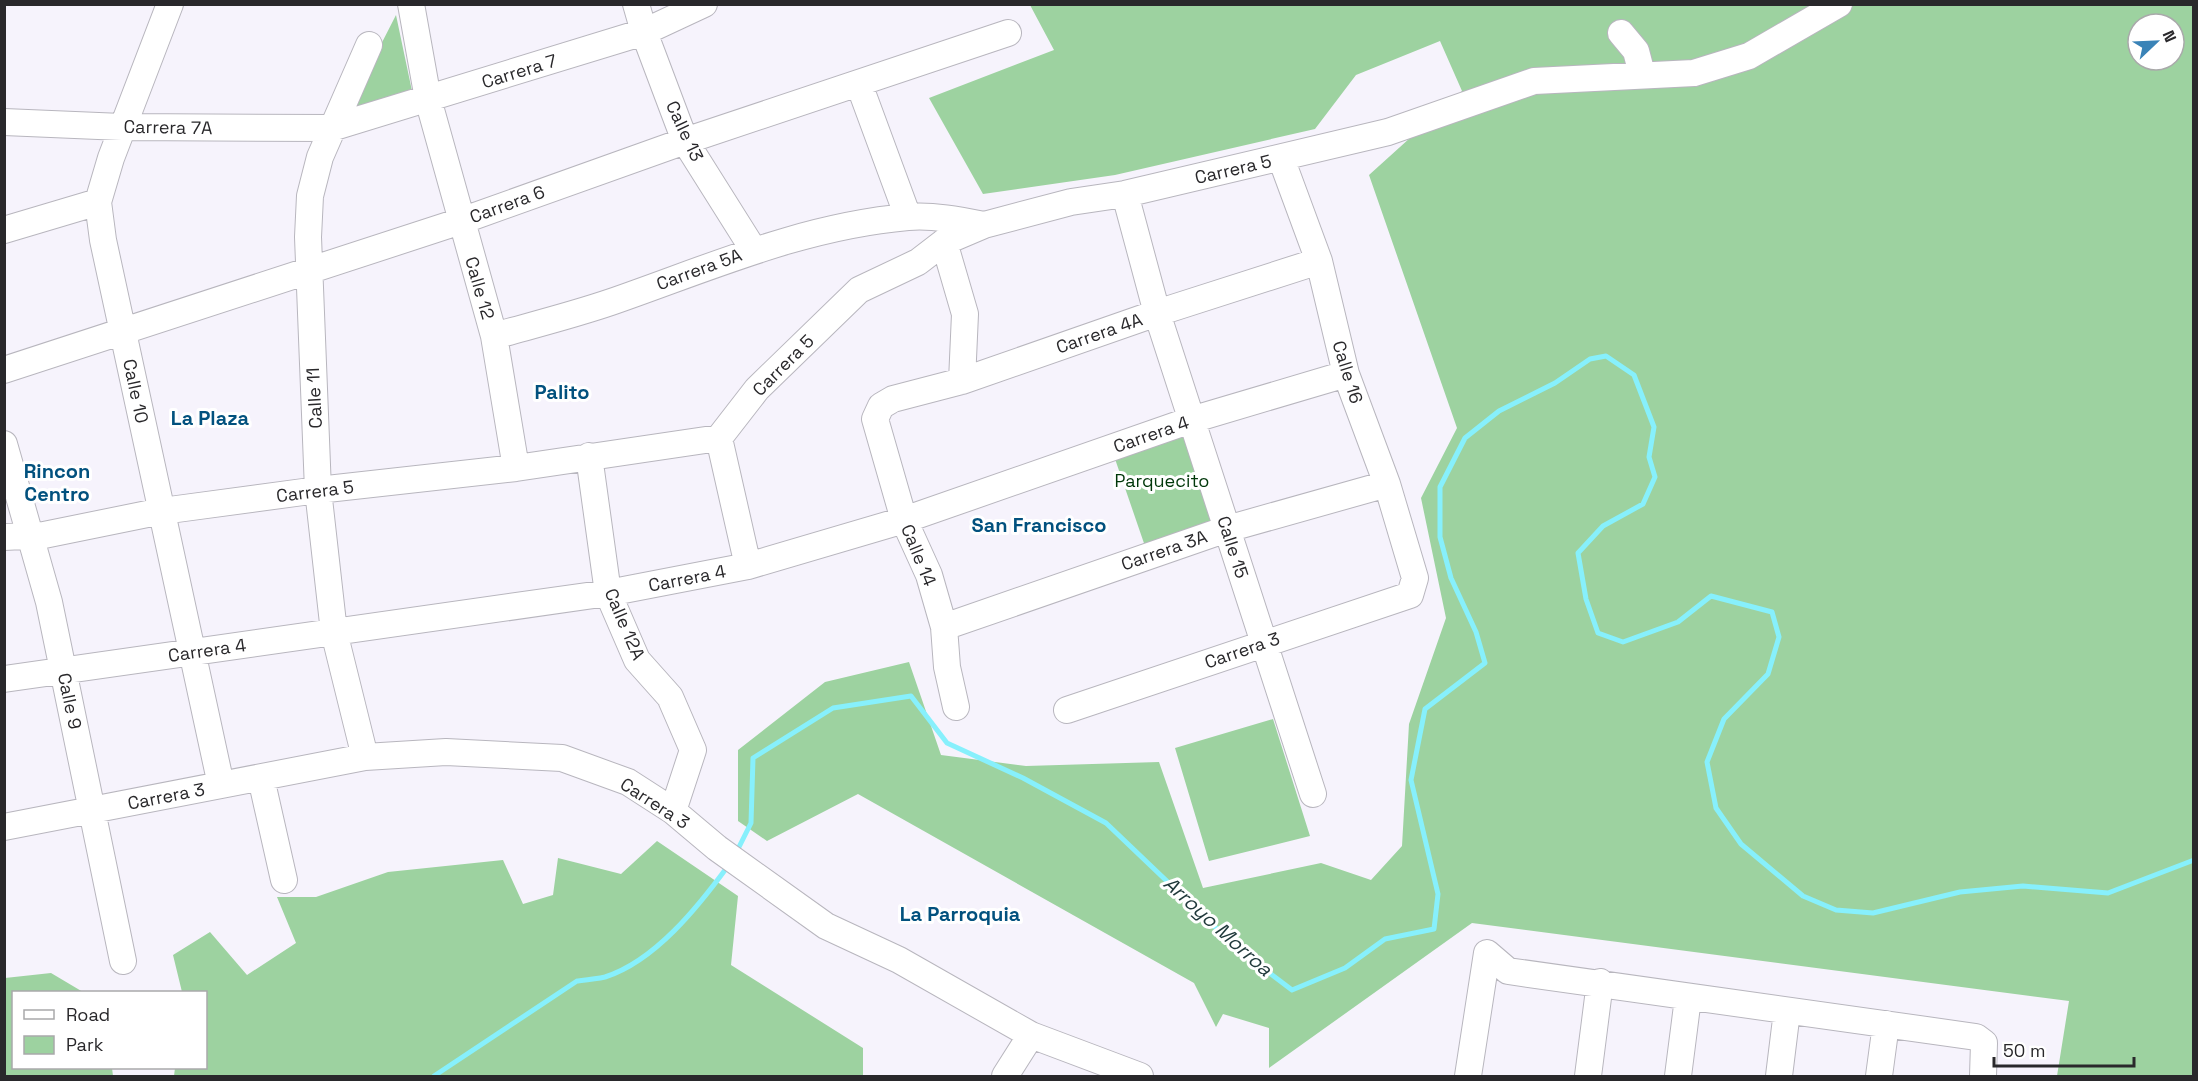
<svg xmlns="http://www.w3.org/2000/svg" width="2198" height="1081" viewBox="0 0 2198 1081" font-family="'Space Grotesk',sans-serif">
	<rect width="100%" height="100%" fill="#f6f3fc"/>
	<path fill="#9dd2a0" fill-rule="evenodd" d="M 1030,5 L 2193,5 L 2193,1076 L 2057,1076 L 2069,1001 L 1472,923 L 1269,1068 L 1269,1028 L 1223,1014 L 1216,1027 L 1194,983 L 858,794 L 767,841 L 738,821 L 738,750 L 825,682 L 909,662 L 941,755 L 1026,766 L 1159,762 L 1203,888 L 1321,863 L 1371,880 L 1402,846 L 1409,724 L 1446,618 L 1421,498 L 1457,428 L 1369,175 L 1462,91 L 1440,41 L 1356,75 L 1315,129 L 1115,175 L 983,194 L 929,98 L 1054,50 ZM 2138,24 L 2174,24 L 2174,60 L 2138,60 Z
		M 396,15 L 412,91 L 346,113 Z
		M 1185,431 L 1218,529 L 1147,552 L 1114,456 Z
		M 1273,719 L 1310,836 L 1209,861 L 1175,748 Z
		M 657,841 L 738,896 L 731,965 L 863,1048 L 863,1076 L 174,1076 L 175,1068 L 206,1068 L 206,992 L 182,992 L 173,955 L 210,932 L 247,975 L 296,943 L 277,897 L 316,897 L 388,872 L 503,860 L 523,904 L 553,895 L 558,858 L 621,874 Z
		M 51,973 L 83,992 L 14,992 L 14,1068 L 112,1068 L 113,1076 L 5,1076 L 5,978 Z"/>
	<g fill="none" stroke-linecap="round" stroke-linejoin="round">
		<path stroke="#87f0fc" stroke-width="5" d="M 736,853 L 751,823 L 753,758 L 833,708 L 911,696 L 947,743 L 1023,778 L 1106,823 L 1239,950 L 1292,990 L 1345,968 L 1385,939 L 1434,929 L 1438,894 L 1411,780 L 1425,709 L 1485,663 L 1476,632 L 1451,578 L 1440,537 L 1440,487 L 1465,438 L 1499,411 L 1555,383 L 1590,359 L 1606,356 L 1634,375 L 1654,427 L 1649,457 L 1655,477 L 1643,504 L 1603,526 L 1578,553 L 1586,599 L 1598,633 L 1623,642 L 1678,622 L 1711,596 L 1772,612 L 1779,637 L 1768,674 L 1724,719 L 1707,762 L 1716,808 L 1741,844 L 1803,896 L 1836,910 L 1873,913 L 1960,892 L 2023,886 L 2108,893 L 2194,860
			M 434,1076 L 577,981 C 586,980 596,979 605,977 C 655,961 698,907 728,866"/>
		<g stroke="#b8b6be" stroke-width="28">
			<path id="minor" d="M 170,4 L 111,158 L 98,202 L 103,240 L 221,785
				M 411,4 L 428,99 L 494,336 L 516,468
				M 636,4 L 644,32 L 685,141 L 753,249
				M 1621,33 L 1636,51 L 1642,74
				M 859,84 L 908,217
				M 4,122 L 122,127 L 331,128 L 644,32 L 704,4
				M 1125,194 L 1157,313 L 1313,794
				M 4,230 L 98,202
				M 944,242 L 965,314 L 962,381
				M 494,336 C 533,325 573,315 611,302 C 709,268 803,226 908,217 C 933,215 959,220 984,225
				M 4,370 L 461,221 L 685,141 L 1008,33
				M 719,438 L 748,566
				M 4,444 L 49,602 L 123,961
				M 589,456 L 608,593 L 637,660 L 670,697 L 693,750 L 673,811
				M 4,537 L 44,535 L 162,511 L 318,490 L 516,468 L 719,438 L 757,389 L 859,290 L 918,262 L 944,242 L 984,225 L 1071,202 L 1125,194 L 1388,132 L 1534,81 L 1694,73 L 1749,56 L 1839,4
				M 944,627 L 1227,529 L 1387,484
				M 4,679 L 608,593 L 748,566 L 904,520 L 1191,420 L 1346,374
				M 956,707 L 947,667 L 944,627 L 929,575 L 904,520 L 875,419 L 881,406 L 893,399 L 962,381 L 1157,313 L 1319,261
				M 1067,710 L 1410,595 L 1415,578 L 1387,484 L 1346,374 L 1319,261 L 1281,158
				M 365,757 L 334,632 L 318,490 L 308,237 L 310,196 L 320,157 L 369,45
				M 261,778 L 284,880
				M 4,827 L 365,757 L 446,752 L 562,758 L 628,782 L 673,811 L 717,848 L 826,926 L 899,960 L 1031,1035 L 1140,1076
				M 1005,1076 L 1031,1035
				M 1468,1076 L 1487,953 L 1508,971 L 1976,1037 L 1984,1043 L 1983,1076
				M 1588,1076 L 1600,982
				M 1678,1076 L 1688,998
				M 1779,1076 L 1787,1011
				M 1879,1076 L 1886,1024"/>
		</g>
		<use href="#minor" stroke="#fff" stroke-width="26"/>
	</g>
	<g text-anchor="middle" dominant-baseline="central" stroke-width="6" stroke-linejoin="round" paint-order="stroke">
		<g font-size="18" fill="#29282b" stroke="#fff">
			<text transform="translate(519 71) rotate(-17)">Carrera 7</text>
			<text transform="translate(168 127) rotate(1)">Carrera 7A</text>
			<text transform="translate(685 131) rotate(65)">Calle 13</text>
			<text transform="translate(1233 169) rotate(-13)">Carrera 5</text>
			<text transform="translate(507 204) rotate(-20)">Carrera 6</text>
			<text transform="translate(699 269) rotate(-20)">Carrera 5A</text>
			<text transform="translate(480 288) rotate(74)">Calle 12</text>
			<text transform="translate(1099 333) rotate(-19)">Carrera 4A</text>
			<text transform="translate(783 365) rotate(-45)">Carrera 5</text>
			<text transform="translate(1348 372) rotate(73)">Calle 16</text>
			<text transform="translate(136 391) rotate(78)">Calle 10</text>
			<text transform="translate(314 398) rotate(-93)">Calle 11</text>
			<text transform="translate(1151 434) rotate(-19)">Carrera 4</text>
			<text transform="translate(315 491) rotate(-7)">Carrera 5</text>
			<text transform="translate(1233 547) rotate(72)">Calle 15</text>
			<text transform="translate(1164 550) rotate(-19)">Carrera 3A</text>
			<text transform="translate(919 555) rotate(68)">Calle 14</text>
			<text transform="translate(687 578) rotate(-11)">Carrera 4</text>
			<text transform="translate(625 624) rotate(67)">Calle 12A</text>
			<text transform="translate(207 650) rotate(-8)">Carrera 4</text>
			<text transform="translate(1242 650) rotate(-19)">Carrera 3</text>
			<text transform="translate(70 701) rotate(78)">Calle 9</text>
			<text transform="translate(166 796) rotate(-11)">Carrera 3</text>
			<text transform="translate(655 803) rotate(33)">Carrera 3</text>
		</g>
		<g font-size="18" fill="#00370a" stroke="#fff">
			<text x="1162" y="480">Parquecito</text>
		</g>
		<g font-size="20" font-weight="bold" fill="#02517e" stroke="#fff">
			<text x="562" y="392">Palito</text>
			<text x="210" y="418">La Plaza</text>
			<text x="57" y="471">Rincon<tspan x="57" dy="23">Centro</tspan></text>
			<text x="1039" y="525">San Francisco</text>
			<text x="960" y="914">La Parroquia</text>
		</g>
		<g font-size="20" font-style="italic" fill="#1f383a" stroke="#fff">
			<text transform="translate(1218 926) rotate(42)">Arroyo Morroa</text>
		</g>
	</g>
	<rect width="2198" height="1081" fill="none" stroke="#29282b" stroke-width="12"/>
	<rect x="12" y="991" width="195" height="78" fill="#ffffff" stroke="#a9a9aa" stroke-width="1.5"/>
	<rect x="24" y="1010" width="30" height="9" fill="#ffffff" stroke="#a9a9aa" stroke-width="1.5"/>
	<text x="66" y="1021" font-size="18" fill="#29282b">Road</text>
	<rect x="24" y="1036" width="30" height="18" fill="#9dd2a0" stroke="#a9a9aa" stroke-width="1.5"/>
	<text x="66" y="1051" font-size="18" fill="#29282b">Park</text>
	<g transform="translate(2156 42) rotate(67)"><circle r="28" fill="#ffffff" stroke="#a9a9aa" stroke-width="1.5"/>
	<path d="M0-4.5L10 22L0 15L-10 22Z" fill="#3a83b7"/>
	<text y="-9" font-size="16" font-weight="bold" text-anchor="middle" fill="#29282b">N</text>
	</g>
	<path d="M1994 1057v9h140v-9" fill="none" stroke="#29282b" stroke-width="3"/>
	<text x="2003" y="1057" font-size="18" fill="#29282b" stroke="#ffffff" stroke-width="4.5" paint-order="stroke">50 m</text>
</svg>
